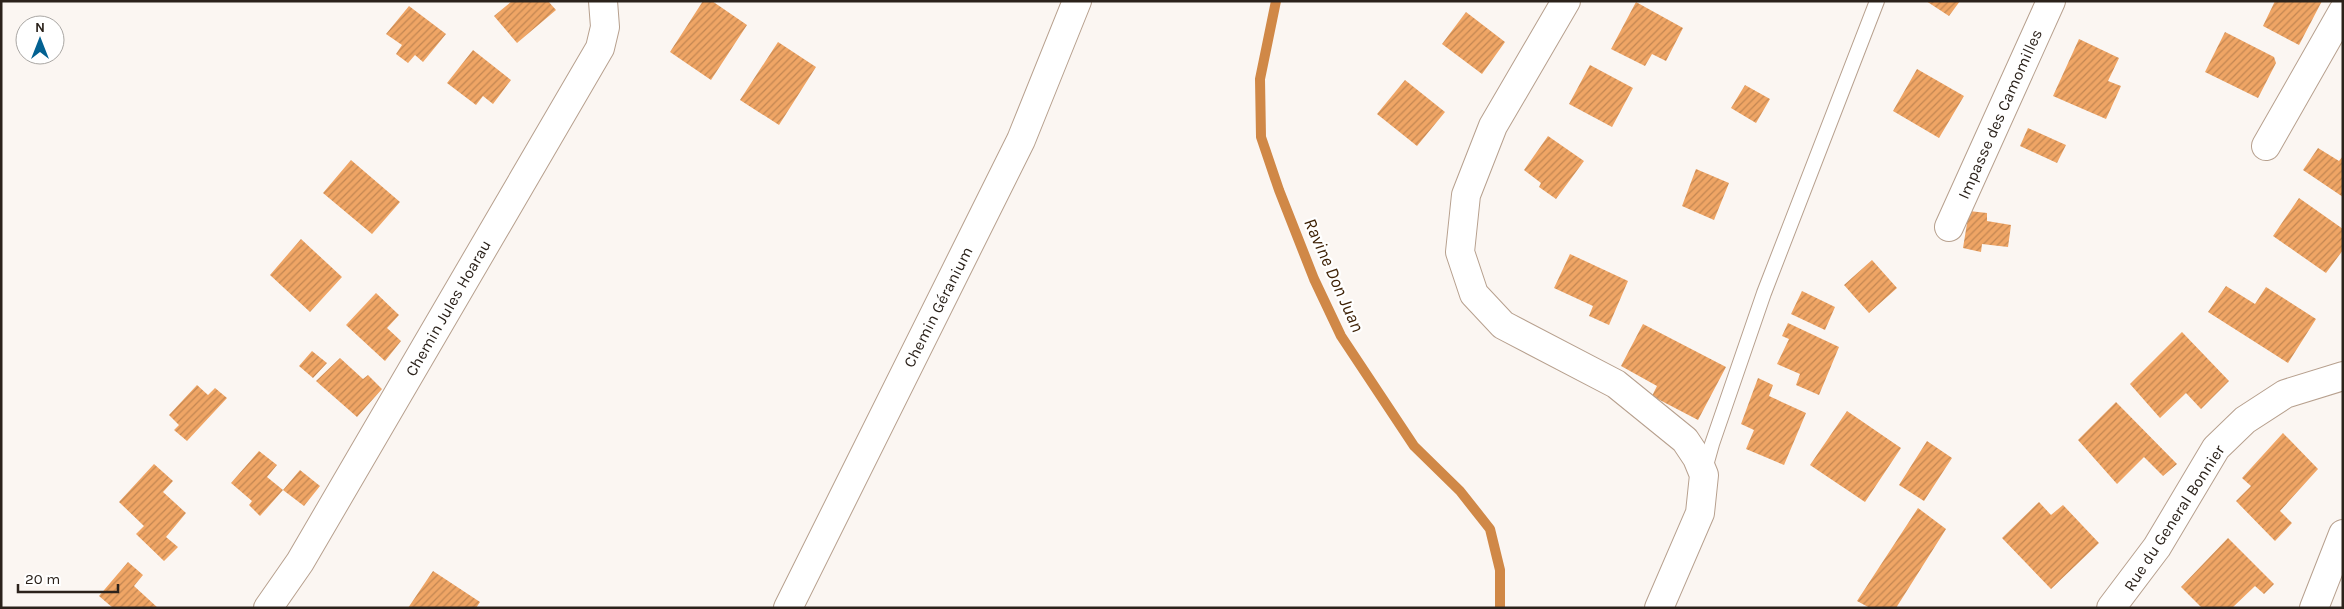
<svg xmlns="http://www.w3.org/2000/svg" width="2344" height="609" viewBox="0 0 2344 609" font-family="Karla,sans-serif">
	<defs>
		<pattern id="building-hatch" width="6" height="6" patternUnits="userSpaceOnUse" patternTransform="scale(1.25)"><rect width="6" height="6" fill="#efa565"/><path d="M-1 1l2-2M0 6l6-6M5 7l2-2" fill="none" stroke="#c28652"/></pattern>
	</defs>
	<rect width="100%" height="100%" fill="#fbf6f2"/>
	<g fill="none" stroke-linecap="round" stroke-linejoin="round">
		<path stroke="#d08847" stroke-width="10" d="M 1276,1 L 1260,79 L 1261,137 L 1279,190 L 1314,279 L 1341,336 L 1414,446 L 1460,491 L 1490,529 L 1500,570 L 1500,608"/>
	</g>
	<path fill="url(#building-hatch)" d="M 512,1 L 548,1 L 556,10 L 517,43 L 494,16 Z
		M 703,1 L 712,1 L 747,25 L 711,80 L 670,52 Z
		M 1926,1 L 1960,1 L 1949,16 Z
		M 2275,1 L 2322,1 L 2299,45 L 2263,26 Z
		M 1636,2 L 1683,28 L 1666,61 L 1652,54 L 1645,66 L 1611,49 Z
		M 409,6 L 446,34 L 423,62 L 415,55 L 408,63 L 396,54 L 402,45 L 386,34 Z
		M 1466,12 L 1505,42 L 1482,74 L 1442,44 Z
		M 2225,32 L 2274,57 L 2276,63 L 2258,98 L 2205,72 Z
		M 2079,39 L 2119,58 L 2108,81 L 2121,86 L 2106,119 L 2053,96 Z
		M 778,42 L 816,67 L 779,125 L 740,100 Z
		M 473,50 L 511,80 L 493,104 L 483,96 L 476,105 L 447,83 Z
		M 1590,65 L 1633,88 L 1612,127 L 1569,104 Z
		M 1917,69 L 1964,96 L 1939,138 L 1893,111 Z
		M 1405,80 L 1445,112 L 1417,146 L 1377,114 Z
		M 1745,85 L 1770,99 L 1756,123 L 1731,108 Z
		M 2028,128 L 2066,145 L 2057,163 L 2020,146 Z
		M 1548,136 L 1584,161 L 1556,199 L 1539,187 L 1541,183 L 1524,170 Z
		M 2318,148 L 2339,161 L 2343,156 L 2343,197 L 2303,170 Z
		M 351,160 L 400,202 L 372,234 L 323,193 Z
		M 1696,169 L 1729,183 L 1714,220 L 1682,206 Z
		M 2299,198 L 2343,229 L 2343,250 L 2326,273 L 2273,236 Z
		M 1969,211 L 1987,213 L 1987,221 L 2011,225 L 2008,247 L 1982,244 L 1981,252 L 1963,248 Z
		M 301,239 L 342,277 L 310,312 L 270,275 Z
		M 1570,254 L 1628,281 L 1609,325 L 1589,316 L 1593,306 L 1554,288 Z
		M 1872,260 L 1897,288 L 1869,313 L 1844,285 Z
		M 2226,286 L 2255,304 L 2266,287 L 2316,319 L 2288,363 L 2208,312 Z
		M 1802,291 L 1835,307 L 1825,330 L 1791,314 Z
		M 376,293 L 399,315 L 387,328 L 401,341 L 385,361 L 346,325 Z
		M 1788,323 L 1839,347 L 1819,395 L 1796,385 L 1800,374 L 1777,364 L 1789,339 L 1782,336 Z
		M 1643,324 L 1726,367 L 1698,420 L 1652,396 L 1657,386 L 1621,366 Z
		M 2182,332 L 2229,381 L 2201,409 L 2186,393 L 2160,418 L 2130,384 Z
		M 312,351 L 327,363 L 313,378 L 299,366 Z
		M 340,358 L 363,379 L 368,375 L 382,389 L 357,417 L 316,381 Z
		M 1758,378 L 1773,385 L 1769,396 L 1806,413 L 1784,465 L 1746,449 L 1754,430 L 1741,424 Z
		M 197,385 L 208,395 L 215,388 L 227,398 L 187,441 L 174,430 L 179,425 L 169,415 Z
		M 2116,402 L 2177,464 L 2163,476 L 2144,457 L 2117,484 L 2078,440 Z
		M 1847,411 L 1901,448 L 1865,502 L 1810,465 Z
		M 2283,433 L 2318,469 L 2280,511 L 2292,523 L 2275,541 L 2236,501 L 2251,486 L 2242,478 Z
		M 1927,441 L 1952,458 L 1924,501 L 1899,485 Z
		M 259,451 L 277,465 L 267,477 L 283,490 L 260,516 L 249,505 L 252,501 L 231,483 Z
		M 154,464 L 173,481 L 163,492 L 186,513 L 166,537 L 178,547 L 164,561 L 136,534 L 144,526 L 119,502 Z
		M 300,470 L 320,486 L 304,506 L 283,490 Z
		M 2039,502 L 2051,515 L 2063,505 L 2099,543 L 2051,589 L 2002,538 Z
		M 1918,508 L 1946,529 L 1896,608 L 1870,608 L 1857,601 Z
		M 2228,538 L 2274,584 L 2264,594 L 2255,586 L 2232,608 L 2202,608 L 2181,587 Z
		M 128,562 L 143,575 L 134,586 L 158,608 L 113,608 L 99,596 Z
		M 433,571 L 480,602 L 476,608 L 408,608 Z"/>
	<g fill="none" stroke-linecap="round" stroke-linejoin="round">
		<g stroke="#b7a08e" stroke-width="16">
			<path id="service" d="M 1705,469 L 1712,444 L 1764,293 L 1877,1"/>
		</g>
		<g stroke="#b7a08e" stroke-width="30">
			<path id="minor" d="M 1566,1 L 1493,126 L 1466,195 L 1460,252 L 1474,294 L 1503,325 L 1616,384 L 1685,440 L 1697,458 L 1704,475 L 1700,513 L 1659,608
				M 2266,146 L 2343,11
				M 1949,227 L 2051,1
				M 268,608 L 300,562 L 600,48 L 605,27 L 603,1
				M 788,608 L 1021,140 L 1077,1
				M 2111,608 L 2157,547 L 2216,448 L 2245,420 L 2285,394 L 2343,376
				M 2314,608 L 2343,534"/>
		</g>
		<use href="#service" stroke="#fff" stroke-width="14"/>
		<use href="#minor" stroke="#fff" stroke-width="28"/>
	</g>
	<g text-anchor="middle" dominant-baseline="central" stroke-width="4.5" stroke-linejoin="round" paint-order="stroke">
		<g font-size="16" fill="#2b221b" stroke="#fff">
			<text transform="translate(2000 114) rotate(-66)">Impasse des Camomilles</text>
			<text transform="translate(938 307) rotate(-63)">Chemin Géranium</text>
			<text transform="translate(448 308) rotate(-60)">Chemin Jules Hoarau</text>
			<text transform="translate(2174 518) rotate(-57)">Rue du General Bonnier</text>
		</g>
		<g font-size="18" font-style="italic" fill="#3e2105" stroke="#fff">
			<text transform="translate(1334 275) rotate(66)">Ravine Don Juan</text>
		</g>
	</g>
	<rect width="2344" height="609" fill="none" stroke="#2b221b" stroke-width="5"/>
	<g transform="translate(40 40)"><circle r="24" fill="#ffffff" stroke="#aaa7a4"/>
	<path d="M0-4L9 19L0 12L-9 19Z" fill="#036191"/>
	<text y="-8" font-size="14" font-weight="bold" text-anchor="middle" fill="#2b221b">N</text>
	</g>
	<path d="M18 584v8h100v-8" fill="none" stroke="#2b221b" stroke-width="2.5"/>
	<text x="25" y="584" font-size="15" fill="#2b221b" stroke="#ffffff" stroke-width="4" paint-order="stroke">20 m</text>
</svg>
